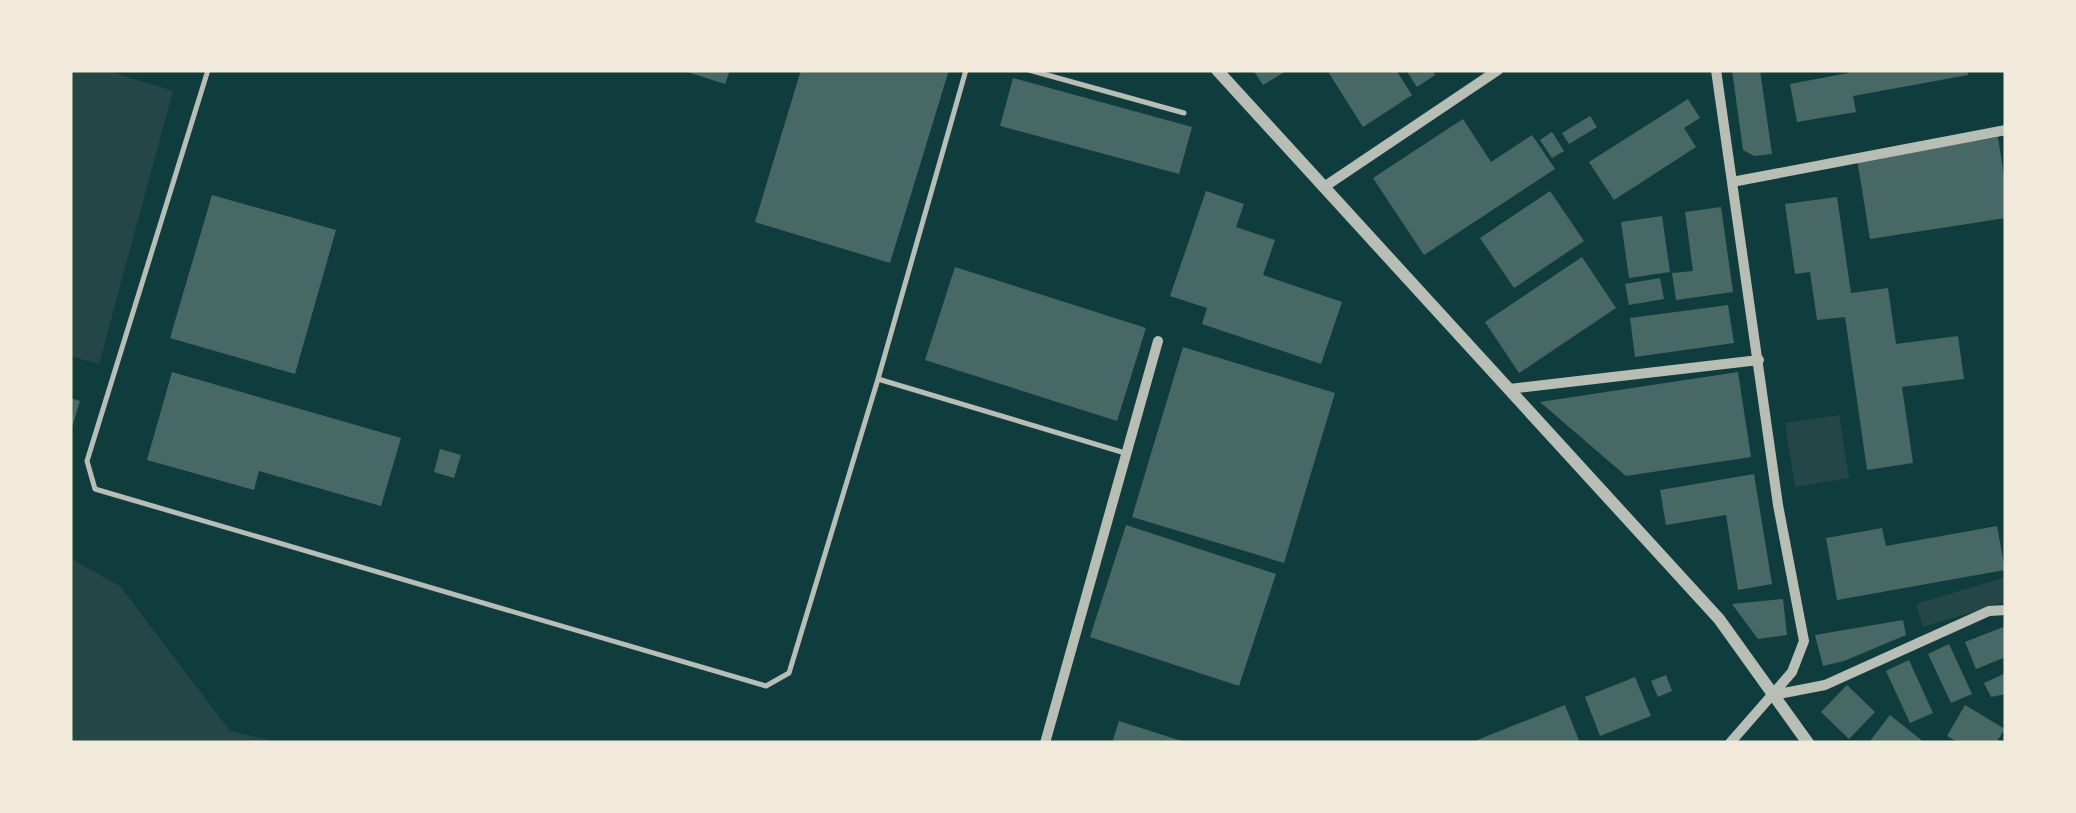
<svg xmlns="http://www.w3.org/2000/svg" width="2076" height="813" viewBox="0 0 2076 813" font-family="Bitter,serif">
	<rect width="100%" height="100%" fill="#0f3d3e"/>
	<path fill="#244646" d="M 70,70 L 105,70 L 173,91 L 99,364 L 70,356 Z
		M 1839,415 L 1849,478 L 1795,487 L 1785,423 Z
		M 70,558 L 120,586 L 230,731 L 283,743 L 70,743 Z
		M 2006,577 L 2006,602 L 1923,627 L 1916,604 Z"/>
	<path fill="#486865" d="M 681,70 L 730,70 L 725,84 Z
		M 801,70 L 949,70 L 890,263 L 755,222 Z
		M 1253,70 L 1288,70 L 1263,85 Z
		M 1327,70 L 1396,70 L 1412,95 L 1363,127 Z
		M 1406,70 L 1432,70 L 1435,75 L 1417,87 Z
		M 1732,70 L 1760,70 L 1772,154 L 1754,156 L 1743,150 Z
		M 1848,70 L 1967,70 L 1968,75 L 1853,96 L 1856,112 L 1797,122 L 1790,84 L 1848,73 Z
		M 1013,78 L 1192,127 L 1179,174 L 1000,126 Z
		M 1688,99 L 1700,118 L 1684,128 L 1696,147 L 1614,200 L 1589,162 Z
		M 1590,116 L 1597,127 L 1569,144 L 1562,133 Z
		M 1463,119 L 1491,162 L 1532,135 L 1555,169 L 1424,255 L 1373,178 Z
		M 1552,132 L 1564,151 L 1552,158 L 1540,140 Z
		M 1998,137 L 2006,190 L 2006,218 L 1870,239 L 1857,159 Z
		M 1206,191 L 1244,204 L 1236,227 L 1275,240 L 1263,275 L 1342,302 L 1321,364 L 1202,324 L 1207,308 L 1170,296 Z
		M 1550,191 L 1584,241 L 1514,288 L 1480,238 Z
		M 212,195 L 336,230 L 295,374 L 170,338 Z
		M 1837,197 L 1851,293 L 1888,288 L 1896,344 L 1958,336 L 1964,379 L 1902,387 L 1913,463 L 1867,470 L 1845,317 L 1817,320 L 1810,272 L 1795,274 L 1785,204 Z
		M 1721,207 L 1733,292 L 1676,300 L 1672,273 L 1693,271 L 1685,212 Z
		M 1662,216 L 1670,272 L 1629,278 L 1621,222 Z
		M 1582,257 L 1616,308 L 1519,373 L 1485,322 Z
		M 955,267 L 1146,328 L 1117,421 L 925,360 Z
		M 1660,278 L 1664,299 L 1629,305 L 1625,284 Z
		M 1728,305 L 1734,343 L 1635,357 L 1630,318 Z
		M 1183,347 L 1335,393 L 1284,563 L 1132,517 Z
		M 172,372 L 401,438 L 381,506 L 259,471 L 254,490 L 147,460 Z
		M 1738,372 L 1751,457 L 1626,476 L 1540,402 Z
		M 70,398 L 80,401 L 71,431 L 70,431 Z
		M 440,449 L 461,455 L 454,478 L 434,472 Z
		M 1754,474 L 1772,584 L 1738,590 L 1726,515 L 1666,525 L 1660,490 Z
		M 1126,525 L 1276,574 L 1239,686 L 1090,637 Z
		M 1997,526 L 2005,570 L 1837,600 L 1826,538 L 1882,528 L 1886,546 Z
		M 1783,599 L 1787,635 L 1758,639 L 1732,604 Z
		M 1903,620 L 1906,635 L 1844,661 L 1823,666 L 1815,635 Z
		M 2006,626 L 2006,657 L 1976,669 L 1965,642 Z
		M 1949,644 L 1972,694 L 1951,703 L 1928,654 Z
		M 1909,660 L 1933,713 L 1910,723 L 1886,671 Z
		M 2006,673 L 2006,694 L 1991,697 L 1984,683 Z
		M 1666,675 L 1672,691 L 1658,697 L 1651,681 Z
		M 1635,677 L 1651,716 L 1600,736 L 1585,697 Z
		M 1847,685 L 1875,712 L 1849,739 L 1821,712 Z
		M 1565,705 L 1580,743 L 1470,743 Z
		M 1965,705 L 2005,729 L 1996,743 L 1959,743 L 1947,736 Z
		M 1890,715 L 1925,743 L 1870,741 Z
		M 1119,721 L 1185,742 L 1184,743 L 1112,743 Z"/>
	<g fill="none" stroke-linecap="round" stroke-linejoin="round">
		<path stroke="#b8beb3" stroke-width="5" d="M 208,70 L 87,461 L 95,489 L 766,686 L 789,673 L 878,379 L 966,70
			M 1029,70 L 1184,113
			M 878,379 L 1125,453"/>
		<path stroke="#b8beb3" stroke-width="10" d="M 1716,70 L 1778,505 L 1804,641 L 1792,672 L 1730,743
			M 1732,182 L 2006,130
			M 1324,187 L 1498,70
			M 1509,389 L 1759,360
			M 1774,695 L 1825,685 L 1989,611 L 2006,610
			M 1045,743 L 1158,341"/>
		<path stroke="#b8beb3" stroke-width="12" d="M 1217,70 L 1719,619 L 1808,743"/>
	</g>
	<rect width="2076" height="813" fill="none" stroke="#f1e9da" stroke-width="145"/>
</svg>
